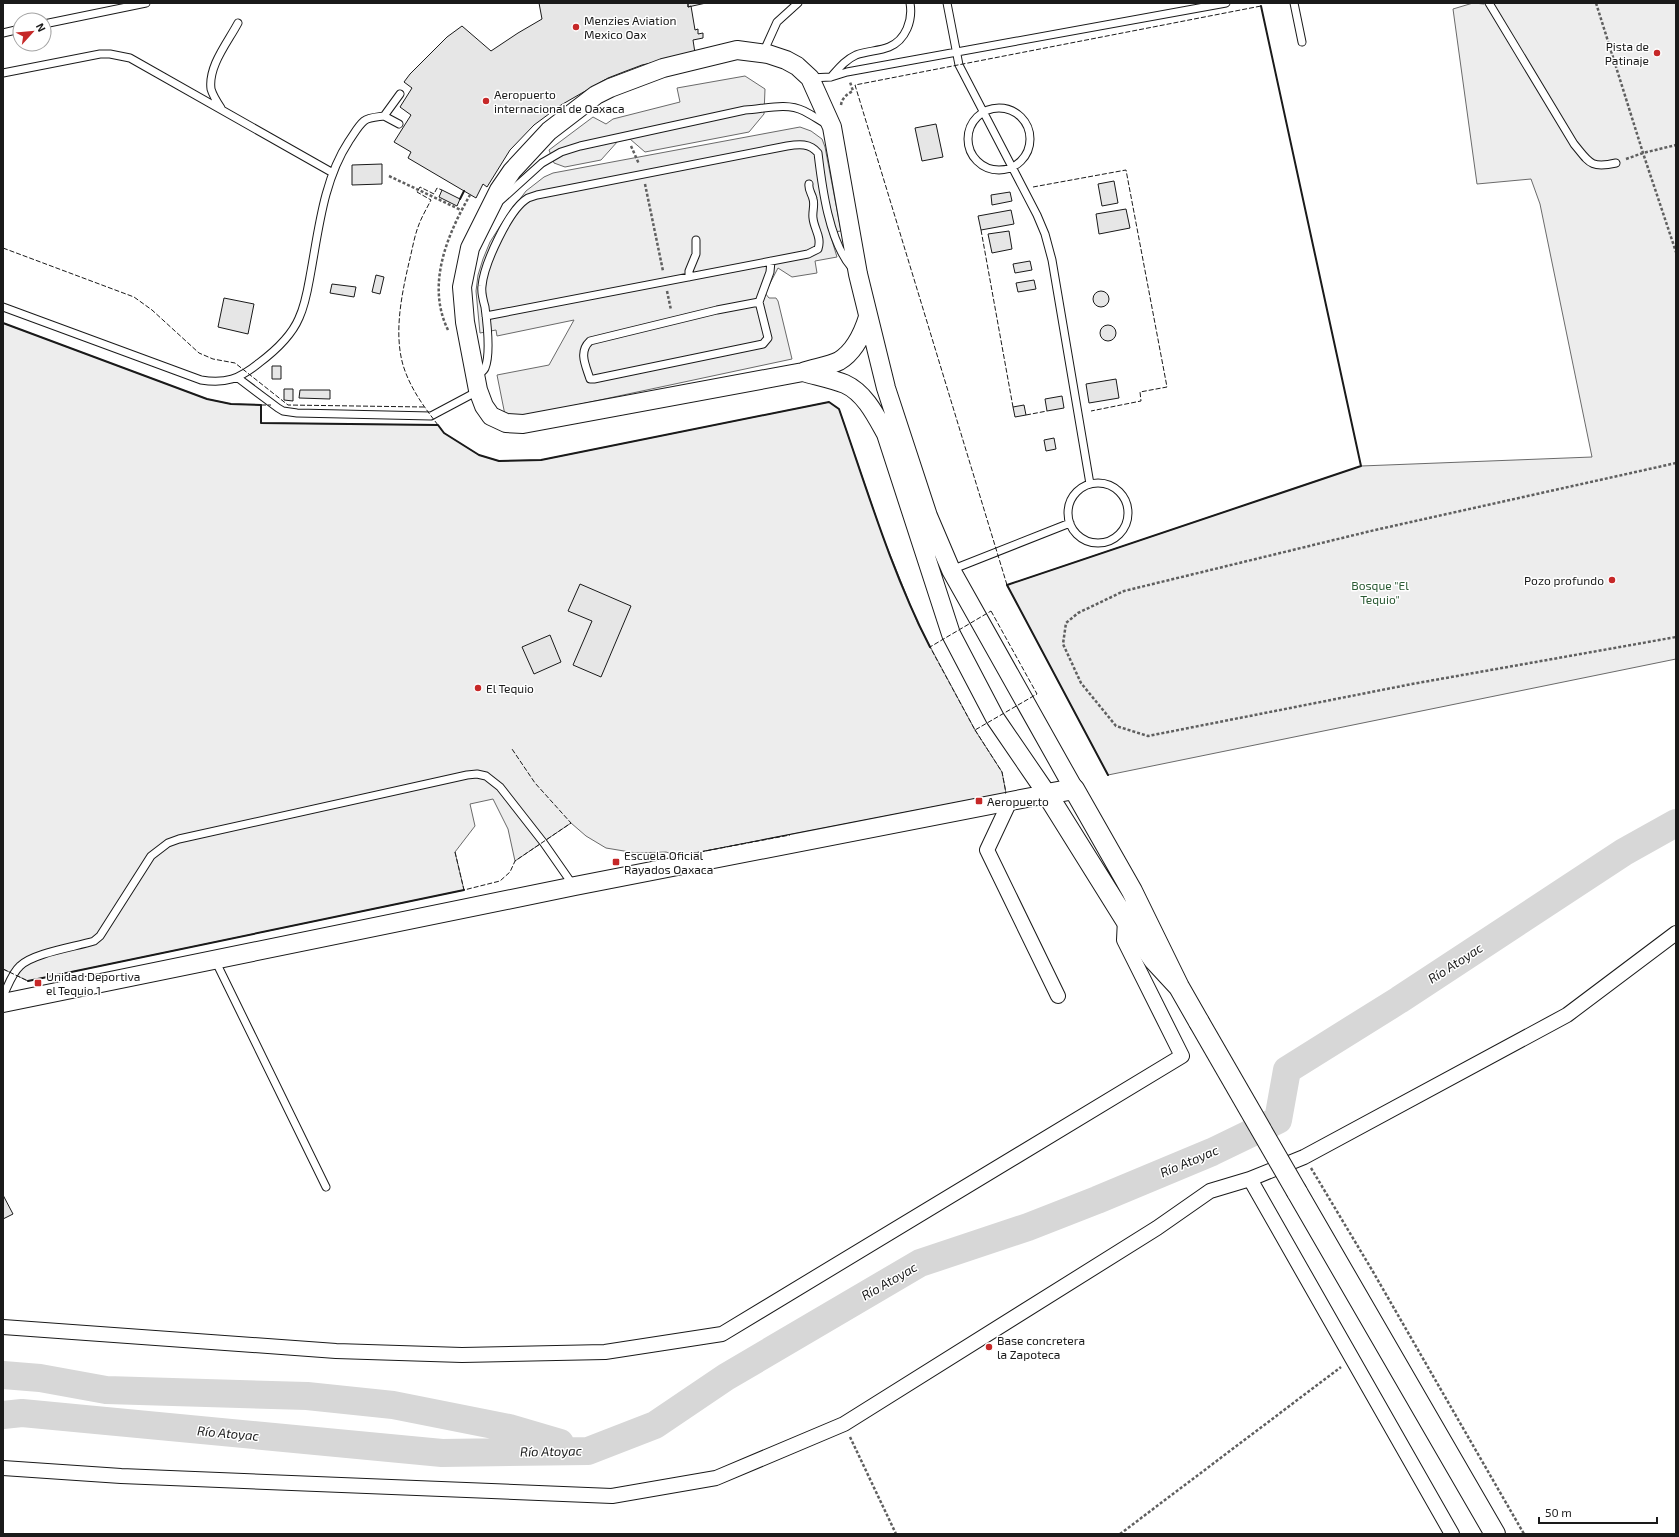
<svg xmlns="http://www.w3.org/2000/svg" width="1679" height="1537" viewBox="0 0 1679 1537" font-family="'Exo 2',sans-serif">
	<rect width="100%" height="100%" fill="#fff"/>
	<path fill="#ededed" stroke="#6a6a6a" d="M 1473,3 L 1484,4 L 1484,3 L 1676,3 L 1676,659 L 1108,775 L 1007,585 L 1361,466 L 1592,457 L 1540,204 L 1531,179 L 1477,184 L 1453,9 Z
		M 745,76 L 765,89 L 764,114 L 749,132 L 645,152 L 630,139 L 618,141 L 601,160 L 565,167 L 554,163 L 549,150 L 593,117 L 606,124 L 613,119 L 680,102 L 677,88 Z
		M 800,127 L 811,131 L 822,139 L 825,147 L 841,231 L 834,232 L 830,234 L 837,257 L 815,261 L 817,273 L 792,277 L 778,268 L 765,293 L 769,298 L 776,298 L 778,301 L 792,359 L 506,420 L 497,375 L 549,365 L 574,320 L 497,336 L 496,330 L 480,333 L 476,291 L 478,275 L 483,259 L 490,242 L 502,223 L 526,191 L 544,177 L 553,173 Z
		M 3,323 L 207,399 L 231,404 L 261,405 L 261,423 L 438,425 L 444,433 L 479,455 L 499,461 L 541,460 L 829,402 L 839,409 L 883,537 L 918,624 L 975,730 L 1002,772 L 1006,793 L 679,856 L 666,852 L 636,853 L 606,848 L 586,836 L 571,823 L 515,861 L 508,829 L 493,799 L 470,804 L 475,826 L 455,852 L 464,890 L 28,981 L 3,969 Z"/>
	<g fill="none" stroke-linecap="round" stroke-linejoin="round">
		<path stroke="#d7d7d7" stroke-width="28" d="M 3,1375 L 40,1378 L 106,1390 L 307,1396 L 393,1405 L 509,1428 L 560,1443
			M 3,1415 L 22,1413 L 442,1453 L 588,1451 L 655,1425 L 726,1377 L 920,1263 L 1028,1227 L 1097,1200 L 1212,1152 L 1278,1120 L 1287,1070 L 1399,1000 L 1624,852 L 1676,823"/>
	</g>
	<path fill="#e6e6e6" stroke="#1a1a1a" d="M 539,3 L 688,3 L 688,7 L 691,6 L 695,30 L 698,29 L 698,34 L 703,33 L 703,38 L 693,40 L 695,53 L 642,65 L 626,71 L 608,78 L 561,105 L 534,125 L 510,150 L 487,187 L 483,184 L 476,198 L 408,158 L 411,152 L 394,142 L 411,115 L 400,107 L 412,88 L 404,82 L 410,74 L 447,37 L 462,26 L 491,51 L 518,33 L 542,19 Z
		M 688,3 L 706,3 L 688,7 Z
		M 936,124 L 943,157 L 922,161 L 915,128 Z
		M 382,164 L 382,184 L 352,185 L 352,165 Z
		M 1114,181 L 1118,203 L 1102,206 L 1098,184 Z
		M 442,190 L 460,199 L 457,206 L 439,197 Z
		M 1010,192 L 1012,201 L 992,205 L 991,195 Z
		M 1126,209 L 1130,228 L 1099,234 L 1096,214 Z
		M 1011,210 L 1014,224 L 981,230 L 978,216 Z
		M 1009,231 L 1012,249 L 992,253 L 988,234 Z
		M 1030,261 L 1032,270 L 1015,273 L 1013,264 Z
		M 376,275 L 384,277 L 380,294 L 372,292 Z
		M 1034,280 L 1036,289 L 1018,292 L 1016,283 Z
		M 332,284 L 356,287 L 354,297 L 330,293 Z
		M1093 299a8 8 0 1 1 16 0a8 8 0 1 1-16 0Z
		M 224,298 L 254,304 L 248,334 L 218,327 Z
		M1100 333a8 8 0 1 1 16 0a8 8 0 1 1-16 0Z
		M 272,366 L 281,366 L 281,379 L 272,379 Z
		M 1116,379 L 1119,398 L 1089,403 L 1086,384 Z
		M 284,389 L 293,389 L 293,401 L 284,400 Z
		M 300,390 L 330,390 L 330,399 L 299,398 Z
		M 1062,396 L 1064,408 L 1047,411 L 1045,399 Z
		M 1024,405 L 1026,415 L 1015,417 L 1013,407 Z
		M 1054,438 L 1056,449 L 1046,451 L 1044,440 Z
		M 580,584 L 631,606 L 601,677 L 573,665 L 592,621 L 568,611 Z
		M 550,635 L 561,662 L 534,674 L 522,647 Z
		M 3,1195 L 13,1214 L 3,1219 Z"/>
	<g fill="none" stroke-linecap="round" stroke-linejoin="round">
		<g stroke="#1a1a1a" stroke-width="9">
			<path id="service" d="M 947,3 L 959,65 L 1037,215 L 1045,234 L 1052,260 L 1090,484
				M 1294,3 L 1302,42
				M 1489,3 L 1574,144 C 1589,162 1590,169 1616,163
				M 44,24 L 146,3
				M 3,33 L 20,29
				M 763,53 L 777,22 L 798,3
				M 3,73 L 100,54 L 110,54 L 130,58 L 333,173
				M 831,77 C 839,68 845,60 856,55 C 867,51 879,51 889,47 C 906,40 913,20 910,3
				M 810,78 L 831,77 L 847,72 L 1226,3
				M 221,108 C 217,102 213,96 211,89 C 208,66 228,42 238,23
				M968 139a31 31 0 1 1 62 0a31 31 0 1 1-62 0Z
				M 384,116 L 399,124
				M 501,200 L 542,163 L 561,152 L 580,146 L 745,110 C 765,109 786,102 804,111 C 812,115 819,120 826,124
				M 689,277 L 689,271 L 696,254 L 696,240
				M 759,302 L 717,310 L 590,341 C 578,352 586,366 590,379 L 594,379 L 763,344 L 768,338 L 759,302 L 770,272 L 771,261
				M 3,307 L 201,380 C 226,384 239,379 259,363 C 275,351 291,337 299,318 C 306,303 308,287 311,271 C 319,227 324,179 349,141 C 354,134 358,126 364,121 C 369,117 378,117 384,116 L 400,94
				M 486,316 L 808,254 L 818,249 C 822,237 814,229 813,218 C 812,212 815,205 813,199 C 812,194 808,190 809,184
				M 477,376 C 480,373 484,371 485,368 C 491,354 487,322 485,307 C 483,300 481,292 482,286 C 484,264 509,209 528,198 C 531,197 534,196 537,195 L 787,146 C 799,144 810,143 818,153 C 822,187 829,242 852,268
				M 238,378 L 278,408 L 283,411 L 297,413 L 431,416 L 478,391
				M1068 513a30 30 0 1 1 60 0a30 30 0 1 1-60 0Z
				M 951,570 L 1070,523
				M 215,960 L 326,1187
				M 3,996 C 8,986 12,973 20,966 C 33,953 75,947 94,941 L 100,936 L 151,856 L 168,843 L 179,839 L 467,775 L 477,774 L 486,776 L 500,787 L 543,842 L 573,885"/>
		</g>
		<g stroke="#1a1a1a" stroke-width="16">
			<path id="minor" d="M 1010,801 L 987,850 L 1058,996
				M 1250,1179 L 1452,1534
				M 3,1327 L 336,1351 L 462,1355 L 605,1352 L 722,1334 L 1182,1056 L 1124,940 L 1125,919
				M 3,1468 L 121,1476 L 612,1496 L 716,1478 L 844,1424 L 1157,1228 L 1210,1191 L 1250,1179 L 1304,1157 L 1567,1015 L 1676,933"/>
		</g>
		<g stroke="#1a1a1a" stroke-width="20">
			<path id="tertiary" d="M 868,317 C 863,333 854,352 839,361 C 829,366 814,368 803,372 L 523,424 L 506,423 L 491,416 L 484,406 L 478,390 L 465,322 L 462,287 L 470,248 L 499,190 L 512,171 L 549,131 L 596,95 L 610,88 L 663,68 L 737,50 L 768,54 L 786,60 L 797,66 L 810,78 L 832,127 L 858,274 L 886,388 L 928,516 L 951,570 L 1074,789
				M 3,1003 L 575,886 L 1047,794 L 995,718 L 951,634 L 886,434 C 876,416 865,393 845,384 C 832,379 817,376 803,372"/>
		</g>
		<g stroke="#1a1a1a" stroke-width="22">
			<path id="secondary" d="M 1179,987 L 1154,960 L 1125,919 L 1047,794 L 1074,789 L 1132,891 L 1179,987 L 1199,1022
				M 1297,1192 L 1495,1534"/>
		</g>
		<path stroke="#5f5f5f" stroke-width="2.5" stroke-dasharray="3 2" stroke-linecap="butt" d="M 1596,3 L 1643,153 L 1676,252
			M 841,105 C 842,98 847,94 853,91 L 850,82
			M 631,146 L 639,164
			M 1626,159 L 1643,153 L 1676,145
			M 389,176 L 461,210
			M 645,184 L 663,271
			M 667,291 L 671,310
			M 448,330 C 426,285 447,235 470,195
			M 1676,463 L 1375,530 L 1124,591 L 1078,613 L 1066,623 L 1063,644 L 1081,683 L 1116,726 L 1148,736 L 1412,684 L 1676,637
			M 1311,1168 L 1372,1270 L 1524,1534
			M 850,1437 L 896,1534
			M 1120,1534 L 1341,1367"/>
		<use href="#service" stroke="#fff" stroke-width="7"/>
		<use href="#minor" stroke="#fff" stroke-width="14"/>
		<use href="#tertiary" stroke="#fff" stroke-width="18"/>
		<use href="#secondary" stroke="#fff" stroke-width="20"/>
		<g stroke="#1a1a1a" stroke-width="22" stroke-linecap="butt">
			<path id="secondary-bridge" d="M 1199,1022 L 1297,1192"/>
		</g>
		<use href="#secondary-bridge" stroke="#fff" stroke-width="20"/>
		<path stroke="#1a1a1a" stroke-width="1" stroke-dasharray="5 2" stroke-linecap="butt" d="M 1033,187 L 1126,170 L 1167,387 L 1140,392 L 1141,401 L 1091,411
			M 981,230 L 1013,407
			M 3,248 L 134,297 L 152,310 L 199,353 L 213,359 L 235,363 L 288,405 L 424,407
			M 261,405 L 271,405
			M 1026,415 L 1047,411
			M 438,425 C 424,407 410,388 403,365 C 393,330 403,288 411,254 C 413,245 415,235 418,227 C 421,218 427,208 431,200 L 417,192 L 420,187 L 434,194 L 437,188 L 442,190
			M 1007,585 L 855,85 L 1261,6
			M 991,611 L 1037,694 L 975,730 L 930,647 Z
			M 975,730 L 1002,772 L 1006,793 L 1005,793
			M 455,852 L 464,890 L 500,881 L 510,872 L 515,861 L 571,823 L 535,783 L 512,749
			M 679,856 L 790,835
			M 3,969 L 28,981"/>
		<path stroke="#1a1a1a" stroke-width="2" d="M 460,199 L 464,191
			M 3,323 L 207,399 L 231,404 L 261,405 L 261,423 L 438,425 L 444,433 L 479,455 L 499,461 L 541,460 L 829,402 L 839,409 C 867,489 891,571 930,647
			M 1108,775 L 1007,585 L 1361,466 L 1261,6
			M 28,981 L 464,890"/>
	</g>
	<g fill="#c62828" stroke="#fff" stroke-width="1.5">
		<circle cx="576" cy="27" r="4"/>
		<circle cx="1657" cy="53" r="4"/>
		<circle cx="486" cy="101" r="4"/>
		<circle cx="1612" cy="580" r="4"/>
		<circle cx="478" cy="688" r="4"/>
		<rect x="975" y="797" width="8" height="8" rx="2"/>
		<rect x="612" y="858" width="8" height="8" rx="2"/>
		<rect x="34" y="979" width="8" height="8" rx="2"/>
		<circle cx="989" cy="1347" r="4"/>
	</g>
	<g text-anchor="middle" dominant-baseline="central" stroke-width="3" stroke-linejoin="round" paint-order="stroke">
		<g font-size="12" fill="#1a1a1a" stroke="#fff" text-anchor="start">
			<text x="584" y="20">Menzies Aviation<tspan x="584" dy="14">Mexico Oax</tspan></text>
			<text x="1649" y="46" text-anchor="end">Pista de<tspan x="1649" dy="14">Patinaje</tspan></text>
			<text x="494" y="94">Aeropuerto<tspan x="494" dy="14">internacional de Oaxaca</tspan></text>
			<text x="1604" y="580" text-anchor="end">Pozo profundo</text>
			<text x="486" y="688">El Tequio</text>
			<text x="987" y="801">Aeropuerto</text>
			<text x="624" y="855">Escuela Oficial<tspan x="624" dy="14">Rayados Oaxaca</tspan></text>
			<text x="46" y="976">Unidad Deportiva<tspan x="46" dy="14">el Tequio 1</tspan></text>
			<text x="997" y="1340">Base concretera<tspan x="997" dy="14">la Zapoteca</tspan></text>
		</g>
		<g font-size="12" fill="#2b5a34" stroke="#fff">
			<text x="1380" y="585">Bosque "El<tspan x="1380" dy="14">Tequio"</tspan></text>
		</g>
		<g font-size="13" font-style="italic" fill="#1a1a1a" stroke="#fff">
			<text transform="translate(1455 963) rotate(-33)">Río Atoyac</text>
			<text transform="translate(1189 1161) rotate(-23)">Río Atoyac</text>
			<text transform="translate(889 1281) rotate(-30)">Río Atoyac</text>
			<text transform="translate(228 1433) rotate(5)">Río Atoyac</text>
			<text transform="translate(551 1451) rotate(-1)">Río Atoyac</text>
		</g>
	</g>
	<rect width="1679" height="1537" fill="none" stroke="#1a1a1a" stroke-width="8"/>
	<g transform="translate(32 32) rotate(63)"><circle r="19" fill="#ffffff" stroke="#a3a3a3"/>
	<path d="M0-3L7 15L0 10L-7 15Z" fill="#c62828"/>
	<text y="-6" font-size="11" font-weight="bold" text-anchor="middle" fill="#1a1a1a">N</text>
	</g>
	<path d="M1539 1517v6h118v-6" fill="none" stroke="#1a1a1a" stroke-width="2"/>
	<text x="1545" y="1517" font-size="12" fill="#1a1a1a" stroke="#ffffff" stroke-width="3" paint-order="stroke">50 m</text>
</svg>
